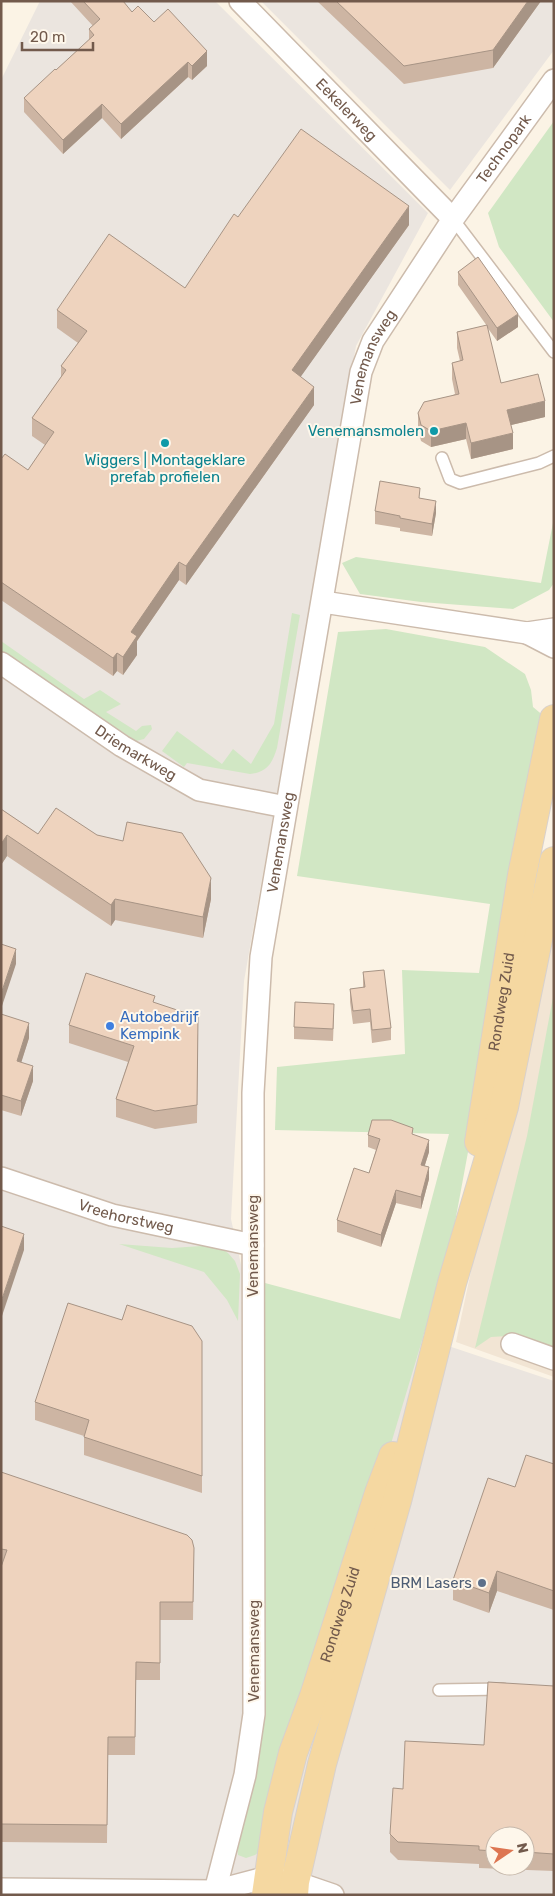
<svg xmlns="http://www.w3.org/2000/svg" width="555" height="1896" viewBox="0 0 555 1896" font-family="Rubik,sans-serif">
	<rect width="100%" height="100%" fill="#fbf3e5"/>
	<path fill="#f2e5d4" d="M 554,879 L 554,1377 L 456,1342 Z"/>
	<path fill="#ebe5df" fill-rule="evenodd" d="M 40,1 L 215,1 L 428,213 L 356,346 L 244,981 L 231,1219 L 244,1278 L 554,1381 L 554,1895 L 1,1895 L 1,80 ZM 495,1836 L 525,1836 L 525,1866 L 495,1866 Z
		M 261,1 L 554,1 L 554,50 L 450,190 Z"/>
	<path fill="#d1e7c4" d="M 554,121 L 554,322 L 499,247 L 488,213 Z
		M 554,518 L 554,583 L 549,590 L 513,609 L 421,602 L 360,594 L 342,563 L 356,557 L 541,583 Z
		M 292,613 L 300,615 L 277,748 C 272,764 267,772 250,774 L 187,763 L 184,767 L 162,751 L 177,731 L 222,764 L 233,749 L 251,764 L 274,724 Z
		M 386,629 L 485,647 L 525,674 L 531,690 L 533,707 L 545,717 L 532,806 L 451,1244 L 381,1477 L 260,1851 L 255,1855 L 246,1858 L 238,1855 L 237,1848 L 261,1733 L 265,1283 L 400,1319 L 449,1134 L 275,1130 L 277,1067 L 405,1054 L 402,970 L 479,973 L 490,904 L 297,876 L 338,632 Z
		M 1,641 L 84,699 L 100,690 L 121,704 L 106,712 L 136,731 L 142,726 L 151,725 L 152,729 L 144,739 L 136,741 L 1,652 Z
		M 554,992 L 554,1347 L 507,1336 L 491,1337 L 475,1348 L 527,1136 Z
		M 119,1244 L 172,1248 L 216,1245 L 228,1253 L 235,1261 L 240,1274 L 238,1321 L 227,1300 L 204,1272 Z"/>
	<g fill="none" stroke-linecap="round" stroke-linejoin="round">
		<g stroke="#ccbbac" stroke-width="14">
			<path id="service" d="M 453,219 L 554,352
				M 442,458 L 450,479 L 460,483 L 539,463 L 554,456
				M 439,1690 L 503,1689"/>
		</g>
		<g stroke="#ccbbac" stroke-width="24">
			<g id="minor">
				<path id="s1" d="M 240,1 L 453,219"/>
				<path d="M 323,602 L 527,633 L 554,629"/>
				<path d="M 527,633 L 554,647"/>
				<path id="s2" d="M 1,663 L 122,746 L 199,790 L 286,807"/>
				<path id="s3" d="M 1,1178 L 112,1215 L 253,1245"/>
				<path d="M 512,1344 L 554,1359"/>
				<path d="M 1,1889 L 215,1891 L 268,1877 L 295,1882 L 333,1895"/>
				<path id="s4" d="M 215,1891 L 245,1775 L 254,1714 L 253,1093 L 261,957 L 361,372 L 373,341 L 453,219 L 554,80"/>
			</g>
		</g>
		<g stroke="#d8d1cd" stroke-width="30">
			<g id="primary">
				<path id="s5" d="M 479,1142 L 522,875 L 554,719"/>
				<path id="s6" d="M 266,1895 L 278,1812 L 293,1753 L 314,1696 L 379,1493 L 393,1456"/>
				<path d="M 294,1895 L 295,1882 L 322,1764 L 397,1501 L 452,1283 L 504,1107 L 554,861"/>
			</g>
		</g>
		<use href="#service" stroke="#fff" stroke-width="11"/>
		<use href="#minor" stroke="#fff" stroke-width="21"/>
		<use href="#primary" stroke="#f5d8a1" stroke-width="28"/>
	</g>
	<path fill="#cdb5a3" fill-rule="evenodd" d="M 70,1 L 123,1 L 132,12 L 154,22 L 207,66 L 192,80 L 188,77 L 121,139 L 102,118 L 63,154 L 24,112 L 24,98 L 56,70 L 89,40 L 89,29 L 93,26 Z
		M 317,1 L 541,1 L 493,68 L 404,84 Z
		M 238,217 L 409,225 L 300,377 L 314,405 L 186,585 L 179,580 L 137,641 L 137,655 L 123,675 L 117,671 L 113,676 L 1,600 L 1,459 L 28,470 L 45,445 L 32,436 L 32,418 L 61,377 L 61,366 L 78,343 L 57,328 L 57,310 L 185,288 Z
		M 458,272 L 518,327 L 497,341 L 487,327 L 501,383 L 545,417 L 511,425 L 513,449 L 471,459 L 466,439 L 431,447 L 421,441 L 418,429 L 418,413 L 455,394 L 452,379 L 452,363 L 460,361 L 457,348 L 457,332 L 487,326 L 458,285 Z
		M 420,498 L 436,513 L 432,536 L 400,531 L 400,528 L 375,524 L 375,511 Z
		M 1,809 L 38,834 L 97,835 L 211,899 L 203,938 L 115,920 L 111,926 L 7,856 L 1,865 Z
		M 363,972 L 391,1028 L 391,1040 L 372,1043 L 370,1022 L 353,1024 L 350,1002 L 350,989 L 363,988 Z
		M 155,1003 L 198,1035 L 197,1123 L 155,1129 L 116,1117 L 116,1099 L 128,1062 L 69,1043 L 69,1025 Z
		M 1,1014 L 29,1038 L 21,1062 L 33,1081 L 21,1116 L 1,1110 Z
		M 334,1016 L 333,1041 L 294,1039 L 294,1027 Z
		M 368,1135 L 413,1135 L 429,1152 L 425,1165 L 429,1179 L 421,1209 L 396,1203 L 381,1247 L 337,1232 L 337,1220 L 369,1173 L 376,1150 L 368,1147 Z
		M 122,1320 L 202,1341 L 202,1493 L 84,1455 L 84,1436 L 35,1420 L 35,1402 Z
		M 554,1464 L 554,1610 L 497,1591 L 489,1613 L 453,1600 L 453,1580 L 515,1487 Z
		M 1,1472 L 194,1548 L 193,1620 L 160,1620 L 160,1680 L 136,1680 L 135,1755 L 108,1755 L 107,1843 L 1,1842 Z
		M 554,1686 L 554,1871 L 479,1868 L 479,1864 L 398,1860 L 390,1852 L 390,1834 L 403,1789 L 484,1745 ZM 495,1836 L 525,1836 L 525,1866 L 495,1866 Z"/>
	<path fill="#a79485" d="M 528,1 L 541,1 L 493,68 L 493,50 Z
		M 207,51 L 207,66 L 192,80 L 192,66 Z
		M 188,62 L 188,77 L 121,139 L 121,124 Z
		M 102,104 L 102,118 L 63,154 L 63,140 Z
		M 409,206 L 409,225 L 292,389 L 292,370 Z
		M 518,314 L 518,327 L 497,341 L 497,328 Z
		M 314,387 L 314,405 L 186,585 L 186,566 Z
		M 545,401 L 545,417 L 507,426 L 507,410 Z
		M 466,423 L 466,439 L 431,447 L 431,431 Z
		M 513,433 L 513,449 L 471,459 L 471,443 Z
		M 436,501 L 436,513 L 432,536 L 432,524 Z
		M 179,562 L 179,580 L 137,641 L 137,655 L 123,675 L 123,657 L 131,632 Z
		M 117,653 L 117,671 L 113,676 L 113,658 Z
		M 7,835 L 7,856 L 1,865 L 1,844 Z
		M 211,878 L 211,899 L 203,938 L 203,917 Z
		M 115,899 L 115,920 L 111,926 L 111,905 Z
		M 16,949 L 16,964 L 1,1009 L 1,994 Z
		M 29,1023 L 29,1038 L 17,1076 L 17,1061 Z
		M 33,1066 L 33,1081 L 21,1116 L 21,1101 Z
		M 429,1140 L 429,1152 L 421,1177 L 421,1165 Z
		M 429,1167 L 429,1179 L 421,1209 L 421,1197 Z
		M 396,1190 L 396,1203 L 381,1247 L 381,1235 Z
		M 24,1234 L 24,1250 L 1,1319 L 1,1302 Z
		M 497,1571 L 497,1591 L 489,1613 L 489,1593 Z"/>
	<path fill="#eed3be" stroke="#a79485" d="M 83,1 L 123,1 L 132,12 L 138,6 L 154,22 L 168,9 L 207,51 L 192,66 L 188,62 L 121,124 L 102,104 L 63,140 L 24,98 L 55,69 L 56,70 L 94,35 L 89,29 L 100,19 Z
		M 336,1 L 528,1 L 493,50 L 404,66 Z
		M 301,129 L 409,206 L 292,370 L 314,387 L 186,566 L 179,562 L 131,632 L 137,636 L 123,657 L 117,653 L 113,658 L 1,582 L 1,459 L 5,454 L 28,470 L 54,432 L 32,418 L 66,370 L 61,366 L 87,331 L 57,310 L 109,234 L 185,288 L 234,214 L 238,217 Z
		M 478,257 L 518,314 L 497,328 L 458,272 Z
		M 487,325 L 501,383 L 538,374 L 545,401 L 507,410 L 513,433 L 471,443 L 466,423 L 431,431 L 421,425 L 418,413 L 424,402 L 459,394 L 452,363 L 463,360 L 457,332 Z
		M 380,481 L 420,488 L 419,498 L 436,501 L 432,524 L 400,518 L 400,516 L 375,511 Z
		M 56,808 L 97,835 L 123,841 L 127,822 L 182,833 L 211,878 L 203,917 L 115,899 L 111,905 L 7,835 L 1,844 L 1,809 L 38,834 Z
		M 1,944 L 16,949 L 1,994 Z
		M 384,970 L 391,1028 L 372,1030 L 370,1009 L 353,1011 L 350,989 L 365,987 L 363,972 Z
		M 86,973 L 155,996 L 153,1002 L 198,1017 L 197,1105 L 155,1111 L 116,1099 L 134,1046 L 69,1025 Z
		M 295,1002 L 334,1004 L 333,1029 L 294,1027 Z
		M 1,1014 L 29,1023 L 17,1061 L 33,1066 L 21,1101 L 1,1095 Z
		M 372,1120 L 391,1120 L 413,1128 L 412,1134 L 429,1140 L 421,1165 L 429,1167 L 421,1197 L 396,1190 L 381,1235 L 337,1220 L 354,1168 L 369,1173 L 380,1139 L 368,1135 Z
		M 1,1226 L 24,1234 L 1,1302 Z
		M 68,1303 L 122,1320 L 127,1305 L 192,1326 L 202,1341 L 202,1476 L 84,1437 L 89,1420 L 35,1402 Z
		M 526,1455 L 554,1464 L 554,1591 L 497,1571 L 489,1593 L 453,1580 L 488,1478 L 515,1487 Z
		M 1,1472 L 187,1535 L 192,1540 L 194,1548 L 193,1602 L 160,1602 L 160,1663 L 136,1662 L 135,1737 L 108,1737 L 107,1825 L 1,1824 L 1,1567 L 7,1550 L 1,1549 Z
		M 488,1682 L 554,1686 L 554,1854 L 525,1852 L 525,1836 L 495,1836 L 495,1851 L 479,1850 L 479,1846 L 398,1842 L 390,1834 L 393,1788 L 403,1789 L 405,1741 L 484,1745 Z"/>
	<g fill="#0f9aa8" stroke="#fef7eb" stroke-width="2">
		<circle cx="434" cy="431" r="5"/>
		<circle cx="165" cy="443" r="5"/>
	</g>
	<circle fill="#3f7fe0" stroke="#fef7eb" stroke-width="2" cx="110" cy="1026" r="5"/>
	<circle fill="#5c6f8a" stroke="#fef7eb" stroke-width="2" cx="482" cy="1583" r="5"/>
	<g text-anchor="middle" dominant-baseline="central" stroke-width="4" stroke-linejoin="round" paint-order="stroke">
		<g font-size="15" fill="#725a4c" stroke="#fef7eb">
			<text stroke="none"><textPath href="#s1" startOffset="152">Eekelerweg</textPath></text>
			<text stroke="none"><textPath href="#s4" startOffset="1798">Technopark</textPath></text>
			<text stroke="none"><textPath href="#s4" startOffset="1550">Venemansweg</textPath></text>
			<text stroke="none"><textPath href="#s2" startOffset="162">Driemarkweg</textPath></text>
			<text stroke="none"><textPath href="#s4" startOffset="1055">Venemansweg</textPath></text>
			<text stroke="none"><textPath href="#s5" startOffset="142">Rondweg Zuid</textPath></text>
			<text stroke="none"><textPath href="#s3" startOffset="131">Vreehorstweg</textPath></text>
			<text transform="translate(253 1246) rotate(-90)">Venemansweg</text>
			<text stroke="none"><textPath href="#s6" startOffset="291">Rondweg Zuid</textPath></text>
			<text transform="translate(254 1651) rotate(-90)">Venemansweg</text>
		</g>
		<g font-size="15" fill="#0d838f" stroke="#fef7eb" text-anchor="end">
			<text x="424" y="431">Venemansmolen</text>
			<text x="165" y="460" text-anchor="middle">Wiggers | Montageklare<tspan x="165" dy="17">prefab profielen</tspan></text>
		</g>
		<g font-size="15" fill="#366cbe" stroke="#fef7eb" text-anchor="start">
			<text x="120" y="1017">Autobedrijf<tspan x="120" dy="17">Kempink</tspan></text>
		</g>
		<g font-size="15" fill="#4e5e75" stroke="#fef7eb" text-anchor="end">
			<text x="472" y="1583">BRM Lasers</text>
		</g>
	</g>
	<rect width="555" height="1896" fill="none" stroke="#725a4c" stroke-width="5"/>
	<g transform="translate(510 1851) rotate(77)"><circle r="24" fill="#fef7eb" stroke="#c6b8ab"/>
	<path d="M0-4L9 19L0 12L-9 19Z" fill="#dd7551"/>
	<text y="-8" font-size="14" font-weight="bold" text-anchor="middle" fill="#725a4c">N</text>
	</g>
	<path d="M22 42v8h71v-8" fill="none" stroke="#725a4c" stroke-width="2.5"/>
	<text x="30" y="42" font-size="15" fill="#725a4c" stroke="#fef7eb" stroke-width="4" paint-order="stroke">20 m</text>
</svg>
